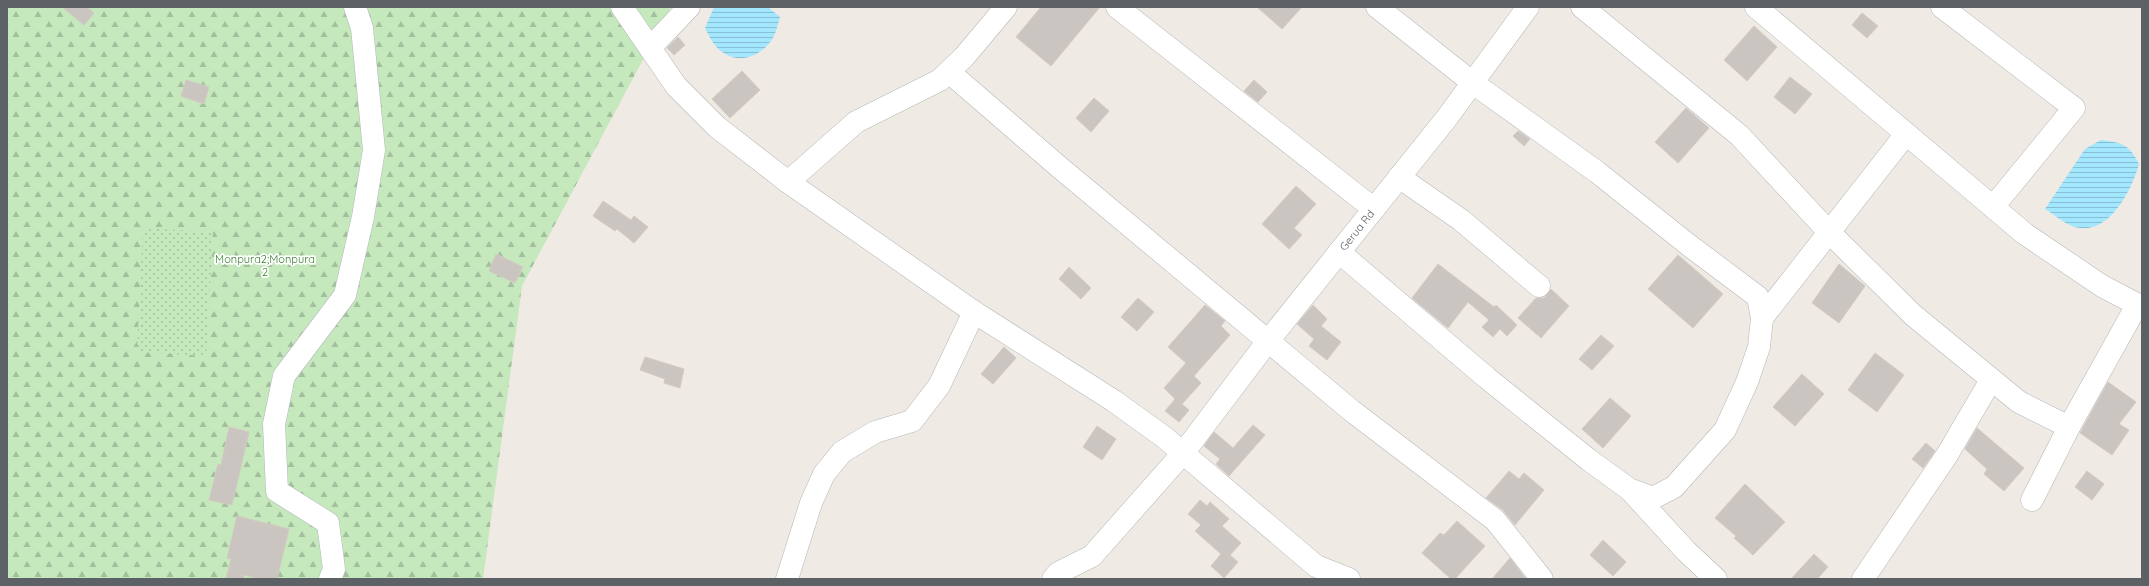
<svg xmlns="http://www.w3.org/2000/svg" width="2149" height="586" viewBox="0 0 2149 586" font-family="Quicksand,sans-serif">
	<defs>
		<pattern id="forest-firs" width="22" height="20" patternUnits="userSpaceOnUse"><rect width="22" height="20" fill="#c5e8bd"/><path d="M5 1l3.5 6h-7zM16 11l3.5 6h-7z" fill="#a3bf9d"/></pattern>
		<pattern id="park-dots" width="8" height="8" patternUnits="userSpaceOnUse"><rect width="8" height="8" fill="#c5e8bd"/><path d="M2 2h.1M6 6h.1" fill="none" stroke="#a3bf9d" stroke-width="1.8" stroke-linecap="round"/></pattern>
		<pattern id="water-rules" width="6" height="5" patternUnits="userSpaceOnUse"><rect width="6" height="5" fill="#a3e7ff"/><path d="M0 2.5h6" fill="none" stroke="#88bfd2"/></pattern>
	</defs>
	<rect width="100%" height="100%" fill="#efeae3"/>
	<path fill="url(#forest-firs)" d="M 7,7 L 671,7 L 522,286 L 483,579 L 7,579 Z"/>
	<path fill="url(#park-dots)" d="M 143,228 L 213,232 L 206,356 L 137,352 Z"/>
	<path fill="url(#water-rules)" d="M 714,7 L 768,7 L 780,17 C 778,24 776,32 773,38 C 759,60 732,67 714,44 C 711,40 708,34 705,28 Z
		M 2101,140 C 2123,143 2129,144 2139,164 C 2132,189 2111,232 2080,228 C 2068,227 2055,215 2045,209 L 2085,149 Z"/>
	<path fill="#cac5c0" stroke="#d4cbc1" d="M 62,7 L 87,7 L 94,13 L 84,25 Z
		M 1041,7 L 1100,7 L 1051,66 L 1016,37 Z
		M 1257,7 L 1302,7 L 1282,29 Z
		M 1862,13 L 1878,26 L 1867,38 L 1852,25 Z
		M 1754,26 L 1777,47 L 1747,81 L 1724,60 Z
		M 678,37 L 685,45 L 674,55 L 667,48 Z
		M 742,71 L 760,90 L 730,118 L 712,99 Z
		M 1790,77 L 1812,94 L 1795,114 L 1774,97 Z
		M 186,80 L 209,87 L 204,104 L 181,96 Z
		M 1254,80 L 1267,92 L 1258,102 L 1244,91 Z
		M 1094,98 L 1109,111 L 1091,132 L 1076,118 Z
		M 1686,108 L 1709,128 L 1678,163 L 1655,142 Z
		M 1518,131 L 1530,139 L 1524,146 L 1513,136 Z
		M 1296,186 L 1316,204 L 1294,228 L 1302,235 L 1289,249 L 1262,224 Z
		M 603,201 L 631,220 L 634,216 L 648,227 L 634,243 L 617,229 L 615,231 L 593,216 Z
		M 496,254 L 523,267 L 515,283 L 489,271 Z
		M 1678,255 L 1723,294 L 1693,328 L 1648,289 Z
		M 1438,264 L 1494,307 L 1496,305 L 1517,325 L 1507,336 L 1500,329 L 1493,337 L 1482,327 L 1489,320 L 1468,302 L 1448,328 L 1412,298 Z
		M 1839,264 L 1865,286 L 1839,323 L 1812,303 Z
		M 1069,267 L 1091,288 L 1081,299 L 1059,279 Z
		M 1551,289 L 1569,306 L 1541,338 L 1518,318 L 1536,298 L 1544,298 Z
		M 1138,298 L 1154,312 L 1137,331 L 1121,317 Z
		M 1205,305 L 1225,321 L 1221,326 L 1230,335 L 1194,376 L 1201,383 L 1182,404 L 1189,410 L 1179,422 L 1165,411 L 1175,399 L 1164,388 L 1186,363 L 1168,347 Z
		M 1313,305 L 1327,319 L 1321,326 L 1341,342 L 1327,360 L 1309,346 L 1314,339 L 1297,324 Z
		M 1601,335 L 1614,346 L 1592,370 L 1579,359 Z
		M 1004,347 L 1016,358 L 993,384 L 981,374 Z
		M 1875,353 L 1904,375 L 1877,412 L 1848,390 Z
		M 645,357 L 684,369 L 680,388 L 664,383 L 665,379 L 640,370 Z
		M 1802,374 L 1824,394 L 1795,426 L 1773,407 Z
		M 2108,382 L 2136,402 L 2119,424 L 2129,430 L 2112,455 L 2080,433 Z
		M 1610,398 L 1631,416 L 1603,448 L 1582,429 Z
		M 1253,425 L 1265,435 L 1229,476 L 1216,464 L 1220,459 L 1204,446 L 1214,432 L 1233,448 Z
		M 1097,426 L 1116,439 L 1102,460 L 1083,447 Z
		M 229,427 L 249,432 L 232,505 L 209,500 L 218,464 L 221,465 Z
		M 1977,428 L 2024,468 L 2004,491 L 1984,474 L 1987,469 L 1965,449 Z
		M 1926,443 L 1935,451 L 1923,468 L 1912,459 Z
		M 1509,471 L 1519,479 L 1524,473 L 1544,490 L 1515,525 L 1503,510 L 1486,498 Z
		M 2087,471 L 2104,484 L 2092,500 L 2075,487 Z
		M 1745,484 L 1785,522 L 1753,555 L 1734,538 L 1736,536 L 1715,518 Z
		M 1200,500 L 1207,506 L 1210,502 L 1229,519 L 1222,526 L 1241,543 L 1230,555 L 1238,562 L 1224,578 L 1211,566 L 1221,554 L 1195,531 L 1201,525 L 1188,514 Z
		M 237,516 L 289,529 L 277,579 L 258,579 L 244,575 L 243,579 L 226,579 L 231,559 L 227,558 Z
		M 1457,521 L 1485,546 L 1455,579 L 1451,579 L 1422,553 L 1440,533 L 1444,535 Z
		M 1603,540 L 1626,562 L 1613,576 L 1590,555 Z
		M 1814,554 L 1828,567 L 1817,579 L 1791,579 Z
		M 1510,558 L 1526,579 L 1492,579 Z"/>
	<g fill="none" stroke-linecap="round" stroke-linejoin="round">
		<g stroke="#b4b7bb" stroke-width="23">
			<g id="minor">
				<path d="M 622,7 L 676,86 L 717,127 L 788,182 L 974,312 L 1114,401 L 1164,437 L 1316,566 L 1349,579"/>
				<path d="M 1117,7 L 1374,209"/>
				<path d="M 1582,7 L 1739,135 L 1828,231 L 1913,315 L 2019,402 L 2069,427 L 2137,305"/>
				<path d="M 1756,7 L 2025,234 L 2102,286 L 2142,307"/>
				<path d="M 1942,7 L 2074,108 L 1993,207"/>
				<path d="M 650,48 L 689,7"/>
				<path d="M 949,72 L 1058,166 L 1352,411 L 1495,520 L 1542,579"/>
				<path d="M 1399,177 L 1461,220 L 1539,286"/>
				<path d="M 788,182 L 856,122 L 940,80 L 964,57 L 1006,7"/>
				<path d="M 1339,252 L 1487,378 L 1589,460 L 1629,489 L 1653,498 L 1674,487 L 1725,430 L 1747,382 L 1759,347 L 1762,318 L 1758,297 L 1690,246 L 1597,172 L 1473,83 L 1377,7"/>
				<path d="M 1762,318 L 1906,134"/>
				<path d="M 1631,491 L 1686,551 L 1716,579"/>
				<path d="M 2032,500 L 2069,427"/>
				<path d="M 330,579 L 334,569 L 328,523 L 277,491 L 274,424 L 284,376 L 345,295 L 363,217 L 374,150 L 362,28 L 355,7"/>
				<path d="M 787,579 L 811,503 L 824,474 L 842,452 L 875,432 L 912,421 L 939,386 L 974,312"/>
				<path id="s1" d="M 1053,579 L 1058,573 L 1092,556 L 1184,452 L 1268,341 L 1446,119 L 1528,7"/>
				<path d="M 1863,579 L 1947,455 L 1991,380"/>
			</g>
		</g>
		<use href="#minor" stroke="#fff" stroke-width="22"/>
	</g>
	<g text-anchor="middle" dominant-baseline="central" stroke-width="3.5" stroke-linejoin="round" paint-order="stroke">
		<g font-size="11" fill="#5b6165" stroke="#fff">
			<text stroke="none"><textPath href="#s1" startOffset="466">Gerua Rd</textPath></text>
		</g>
		<g font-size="11" fill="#38822d" stroke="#fff">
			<text x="265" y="259">Monpura2;Monpura<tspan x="265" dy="13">2</tspan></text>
		</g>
	</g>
	<rect width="2149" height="586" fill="none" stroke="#5b6165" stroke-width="16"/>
</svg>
